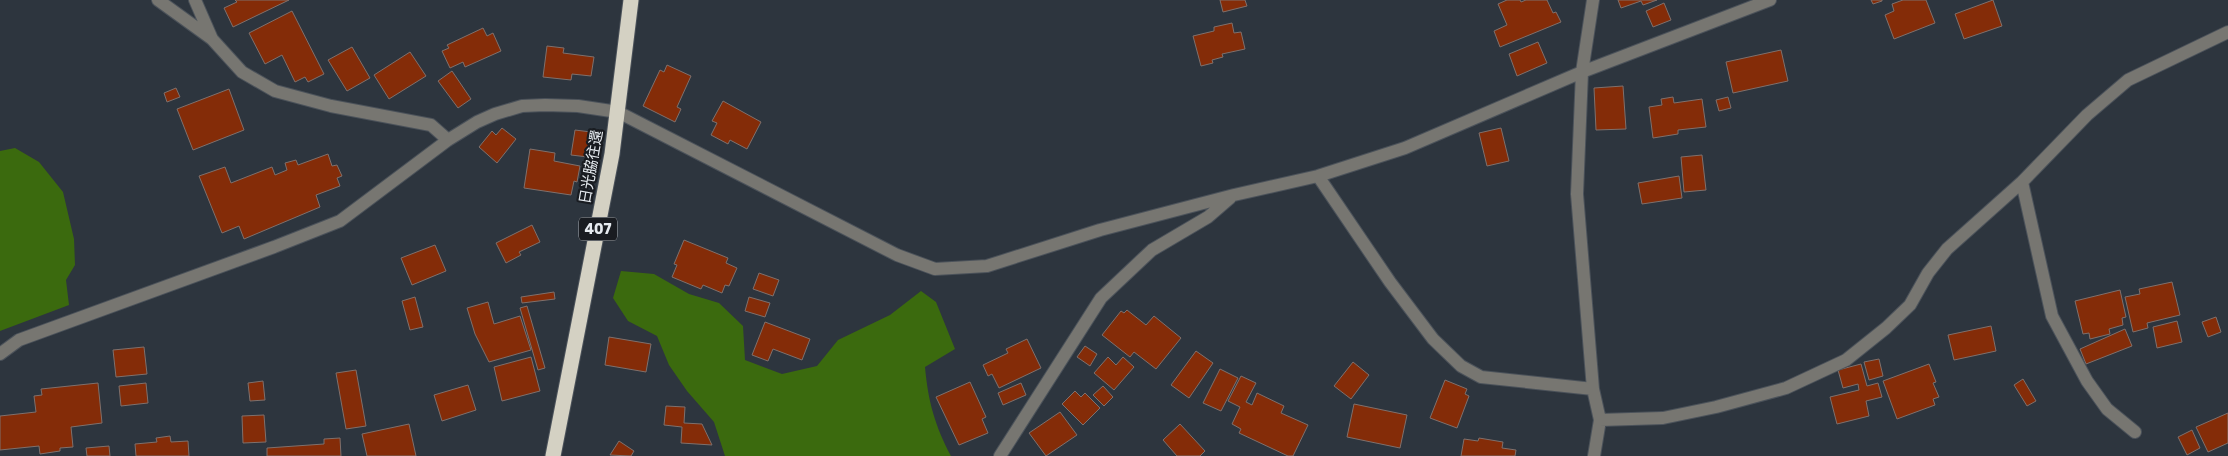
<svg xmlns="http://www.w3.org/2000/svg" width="2228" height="456" viewBox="0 0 2228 456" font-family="Rubik,'Noto Sans JP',sans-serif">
	<rect width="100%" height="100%" fill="#2d353e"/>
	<path fill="#3b6a0e" d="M 15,148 L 39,162 L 63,192 L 74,239 L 75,265 L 66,280 L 69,305 L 0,331 L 0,151 Z
		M 621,271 L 654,274 L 689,294 L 719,303 L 743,326 L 745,360 L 782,374 L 817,366 L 838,340 L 890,315 L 921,291 L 936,302 L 955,349 L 925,367 C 928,401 935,426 951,456 L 725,456 L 714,422 L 687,391 L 669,365 L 657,336 L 628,321 L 613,298 Z"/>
	<path fill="#842c08" stroke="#7f706c" d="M 235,0 L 289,0 L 233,27 L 224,8 L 237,2 Z
		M 1220,0 L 1245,0 L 1247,6 L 1223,12 Z
		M 1507,0 L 1520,0 L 1521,2 L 1526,0 L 1547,0 L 1553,13 L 1556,12 L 1561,22 L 1500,47 L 1494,31 L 1507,25 L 1498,4 Z
		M 1618,0 L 1657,0 L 1643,5 L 1641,1 L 1621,8 Z
		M 1871,0 L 1882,0 L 1882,1 L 1873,4 Z
		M 1903,0 L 1926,0 L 1935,23 L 1894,39 L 1885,15 L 1894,11 L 1892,4 Z
		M 1993,0 L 2002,26 L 1964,39 L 1955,14 Z
		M 1664,3 L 1671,20 L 1653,27 L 1646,11 Z
		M 292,11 L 324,74 L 308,82 L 305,77 L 295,82 L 282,55 L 265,64 L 249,33 Z
		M 1232,23 L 1234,33 L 1241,32 L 1245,49 L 1222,54 L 1223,57 L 1212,60 L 1213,63 L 1201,66 L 1193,36 L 1214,31 L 1214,27 Z
		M 483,28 L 487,36 L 493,33 L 501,51 L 465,67 L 463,62 L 450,68 L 442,51 L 449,48 L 447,45 Z
		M 1538,42 L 1547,63 L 1517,76 L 1509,54 Z
		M 547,46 L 564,48 L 563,53 L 594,57 L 591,76 L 572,74 L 571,80 L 543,77 Z
		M 352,47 L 370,78 L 347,91 L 328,60 Z
		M 1781,50 L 1788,81 L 1733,93 L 1726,62 Z
		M 410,52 L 426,76 L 389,99 L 374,75 Z
		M 667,65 L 691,76 L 677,107 L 681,109 L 675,122 L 643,106 L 660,70 L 664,72 Z
		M 452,71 L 471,99 L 458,108 L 438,81 Z
		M 1623,86 L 1626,129 L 1596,130 L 1594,88 Z
		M 176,88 L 180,97 L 167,102 L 164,93 Z
		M 229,89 L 244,130 L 193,150 L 177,109 Z
		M 1673,97 L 1674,103 L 1702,99 L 1706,127 L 1678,130 L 1678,134 L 1653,138 L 1649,107 L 1662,105 L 1661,99 Z
		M 1728,97 L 1731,108 L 1719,111 L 1716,100 Z
		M 723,101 L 761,122 L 747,149 L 730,140 L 728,144 L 711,135 L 717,123 L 712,121 Z
		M 502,128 L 516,139 L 497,163 L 479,147 L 492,131 L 496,135 Z
		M 1501,128 L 1509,161 L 1487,166 L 1479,133 Z
		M 575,130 L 591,132 L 588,157 L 571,155 Z
		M 530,149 L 555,153 L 554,161 L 580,166 L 577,182 L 574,181 L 571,195 L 524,188 Z
		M 328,154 L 332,166 L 337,165 L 342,176 L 337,178 L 340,186 L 316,195 L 320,207 L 244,239 L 239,226 L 222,233 L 199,176 L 225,167 L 231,183 L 272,167 L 275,175 L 287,170 L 285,163 L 296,160 L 298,165 Z
		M 1702,155 L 1706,190 L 1684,192 L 1681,157 Z
		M 1679,176 L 1682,198 L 1642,204 L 1638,183 Z
		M 532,225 L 540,242 L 519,252 L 521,255 L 506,263 L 496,243 Z
		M 684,240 L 728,258 L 726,263 L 737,268 L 729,286 L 725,285 L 722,293 L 703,285 L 701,289 L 672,277 L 677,265 L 674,264 Z
		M 435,245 L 446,271 L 412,285 L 401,258 Z
		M 759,273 L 779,280 L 773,296 L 753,289 Z
		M 2172,282 L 2180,315 L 2147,323 L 2148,328 L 2133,332 L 2125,297 L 2140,294 L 2139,289 Z
		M 2120,290 L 2126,317 L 2122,318 L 2123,325 L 2109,329 L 2110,334 L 2090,339 L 2089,333 L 2083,334 L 2075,301 Z
		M 554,292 L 555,299 L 522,303 L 521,297 Z
		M 415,297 L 423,327 L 410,330 L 402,301 Z
		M 749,297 L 770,303 L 765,317 L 745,311 Z
		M 488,302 L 494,324 L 520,316 L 531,350 L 489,362 L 475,334 L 467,308 Z
		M 527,306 L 545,368 L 538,370 L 520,308 Z
		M 1127,310 L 1146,325 L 1154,316 L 1181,338 L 1156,369 L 1134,352 L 1130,357 L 1102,335 L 1121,311 L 1124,313 Z
		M 2216,317 L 2221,332 L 2208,337 L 2202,322 Z
		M 2177,321 L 2182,342 L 2157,348 L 2153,327 Z
		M 765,322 L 810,339 L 802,360 L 773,349 L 768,361 L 752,355 Z
		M 1991,326 L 1996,351 L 1954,360 L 1948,335 Z
		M 2125,329 L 2132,346 L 2086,364 L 2080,349 Z
		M 609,337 L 651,344 L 646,372 L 605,365 Z
		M 1027,339 L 1041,368 L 999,388 L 992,374 L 988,376 L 983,365 L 1008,353 L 1006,349 Z
		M 1085,346 L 1097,354 L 1090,366 L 1077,357 Z
		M 144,347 L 147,374 L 116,377 L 113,350 Z
		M 1196,351 L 1213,363 L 1189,398 L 1171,385 Z
		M 531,357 L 540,391 L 502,401 L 494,367 Z
		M 1108,357 L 1116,365 L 1123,357 L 1134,367 L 1114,390 L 1094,373 Z
		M 1879,359 L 1883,376 L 1869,380 L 1864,362 Z
		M 1353,362 L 1369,375 L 1351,399 L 1334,386 Z
		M 1861,364 L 1867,386 L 1878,383 L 1882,397 L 1866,401 L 1869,416 L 1837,424 L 1830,397 L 1859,390 L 1858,384 L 1843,388 L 1838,370 Z
		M 1929,364 L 1936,382 L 1933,383 L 1939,397 L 1933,399 L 1935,405 L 1897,419 L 1883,381 Z
		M 1220,369 L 1238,378 L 1221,411 L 1203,403 Z
		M 356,370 L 366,426 L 346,429 L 336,373 Z
		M 1241,376 L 1256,383 L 1246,402 L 1252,405 L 1257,393 L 1284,406 L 1281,413 L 1308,425 L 1293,456 L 1288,456 L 1239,433 L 1241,429 L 1232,424 L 1240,407 L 1228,401 Z
		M 2023,379 L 2036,401 L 2027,406 L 2014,385 Z
		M 1445,380 L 1467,389 L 1465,394 L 1469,396 L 1457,428 L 1430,418 Z
		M 263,381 L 265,400 L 250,401 L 248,383 Z
		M 970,382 L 986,417 L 982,419 L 988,433 L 959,445 L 936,397 Z
		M 98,383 L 102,423 L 71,427 L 73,447 L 60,448 L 60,451 L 40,454 L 39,446 L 0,450 L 0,416 L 36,412 L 34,396 L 42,395 L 41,389 Z
		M 146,383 L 148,403 L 121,406 L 119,386 Z
		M 1021,383 L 1026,395 L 1003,405 L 998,393 Z
		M 468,385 L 476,410 L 442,421 L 434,395 Z
		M 1103,386 L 1113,397 L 1104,406 L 1093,395 Z
		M 1075,391 L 1081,397 L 1085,393 L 1100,408 L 1083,425 L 1062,404 Z
		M 1354,404 L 1407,415 L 1400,448 L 1347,437 Z
		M 666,406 L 685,407 L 684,423 L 702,424 L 712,445 L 681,443 L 682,427 L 664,425 Z
		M 1060,412 L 1077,435 L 1046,456 L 1029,433 Z
		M 2228,413 L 2228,443 L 2208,452 L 2196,427 Z
		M 264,415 L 266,442 L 243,443 L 242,416 Z
		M 409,424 L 416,456 L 367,456 L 362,434 Z
		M 1180,424 L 1205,451 L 1200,456 L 1177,456 L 1163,440 Z
		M 2192,430 L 2200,448 L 2187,455 L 2178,437 Z
		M 170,436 L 171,442 L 188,441 L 189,456 L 136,456 L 135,444 L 157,442 L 156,438 Z
		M 340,438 L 341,456 L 267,456 L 267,448 L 324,444 L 324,439 Z
		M 1479,438 L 1503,442 L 1502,448 L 1516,450 L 1515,456 L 1461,456 L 1464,439 L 1478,441 Z
		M 619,441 L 634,451 L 631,456 L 610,455 Z
		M 109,446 L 110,456 L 87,456 L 86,448 Z"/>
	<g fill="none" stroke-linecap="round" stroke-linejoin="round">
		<g stroke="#4b525a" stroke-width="14">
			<path id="minor" d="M 158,0 L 212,39 L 242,72 L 275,91 L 331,106 L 431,125 L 448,140
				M 195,0 L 212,39
				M 1593,0 L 1582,72 L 1577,194 L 1593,389 L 1600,420 L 1594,456
				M 1318,176 L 1390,282 L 1433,339 L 1461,366 L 1481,377 L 1593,389
				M 2022,182 L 2052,316 L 2087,381 L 2107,409 L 2135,432
				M 0,354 L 19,340 L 274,247 L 340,221 L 448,140 L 477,122 L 495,114 L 522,106 L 545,105 L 578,106 L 618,112 L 897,255 L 935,269 L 987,266 L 1100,230 L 1234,195 L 1318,176 L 1405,148 L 1582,72 L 1770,0
				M 1600,420 L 1663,418 L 1716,407 L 1786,388 L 1846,360 L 1886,328 L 1910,305 L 1928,273 L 1947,249 L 2022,182 L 2087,115 L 2128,80 L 2228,32
				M 1000,456 L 1101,298 L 1152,250 L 1208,217 L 1230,198"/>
		</g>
		<g stroke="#4b525a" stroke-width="17">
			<path id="highway" d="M 553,456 L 612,154 L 631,0"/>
		</g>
		<use href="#minor" stroke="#777671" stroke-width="12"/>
		<use href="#highway" stroke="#d4d1c3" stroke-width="15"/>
	</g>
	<g text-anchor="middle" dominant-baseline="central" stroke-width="4.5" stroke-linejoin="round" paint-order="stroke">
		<rect fill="#191c21" stroke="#a8adb2" stroke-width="1" x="579" y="217.5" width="38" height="23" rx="4"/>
		<g font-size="14" font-weight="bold" fill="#e6ebf0">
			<text x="598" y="229">407</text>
		</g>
		<g font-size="15" fill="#e6ebf0" stroke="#191c21">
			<text transform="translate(591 167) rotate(-80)">日光脇往還</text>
		</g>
	</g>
</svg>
